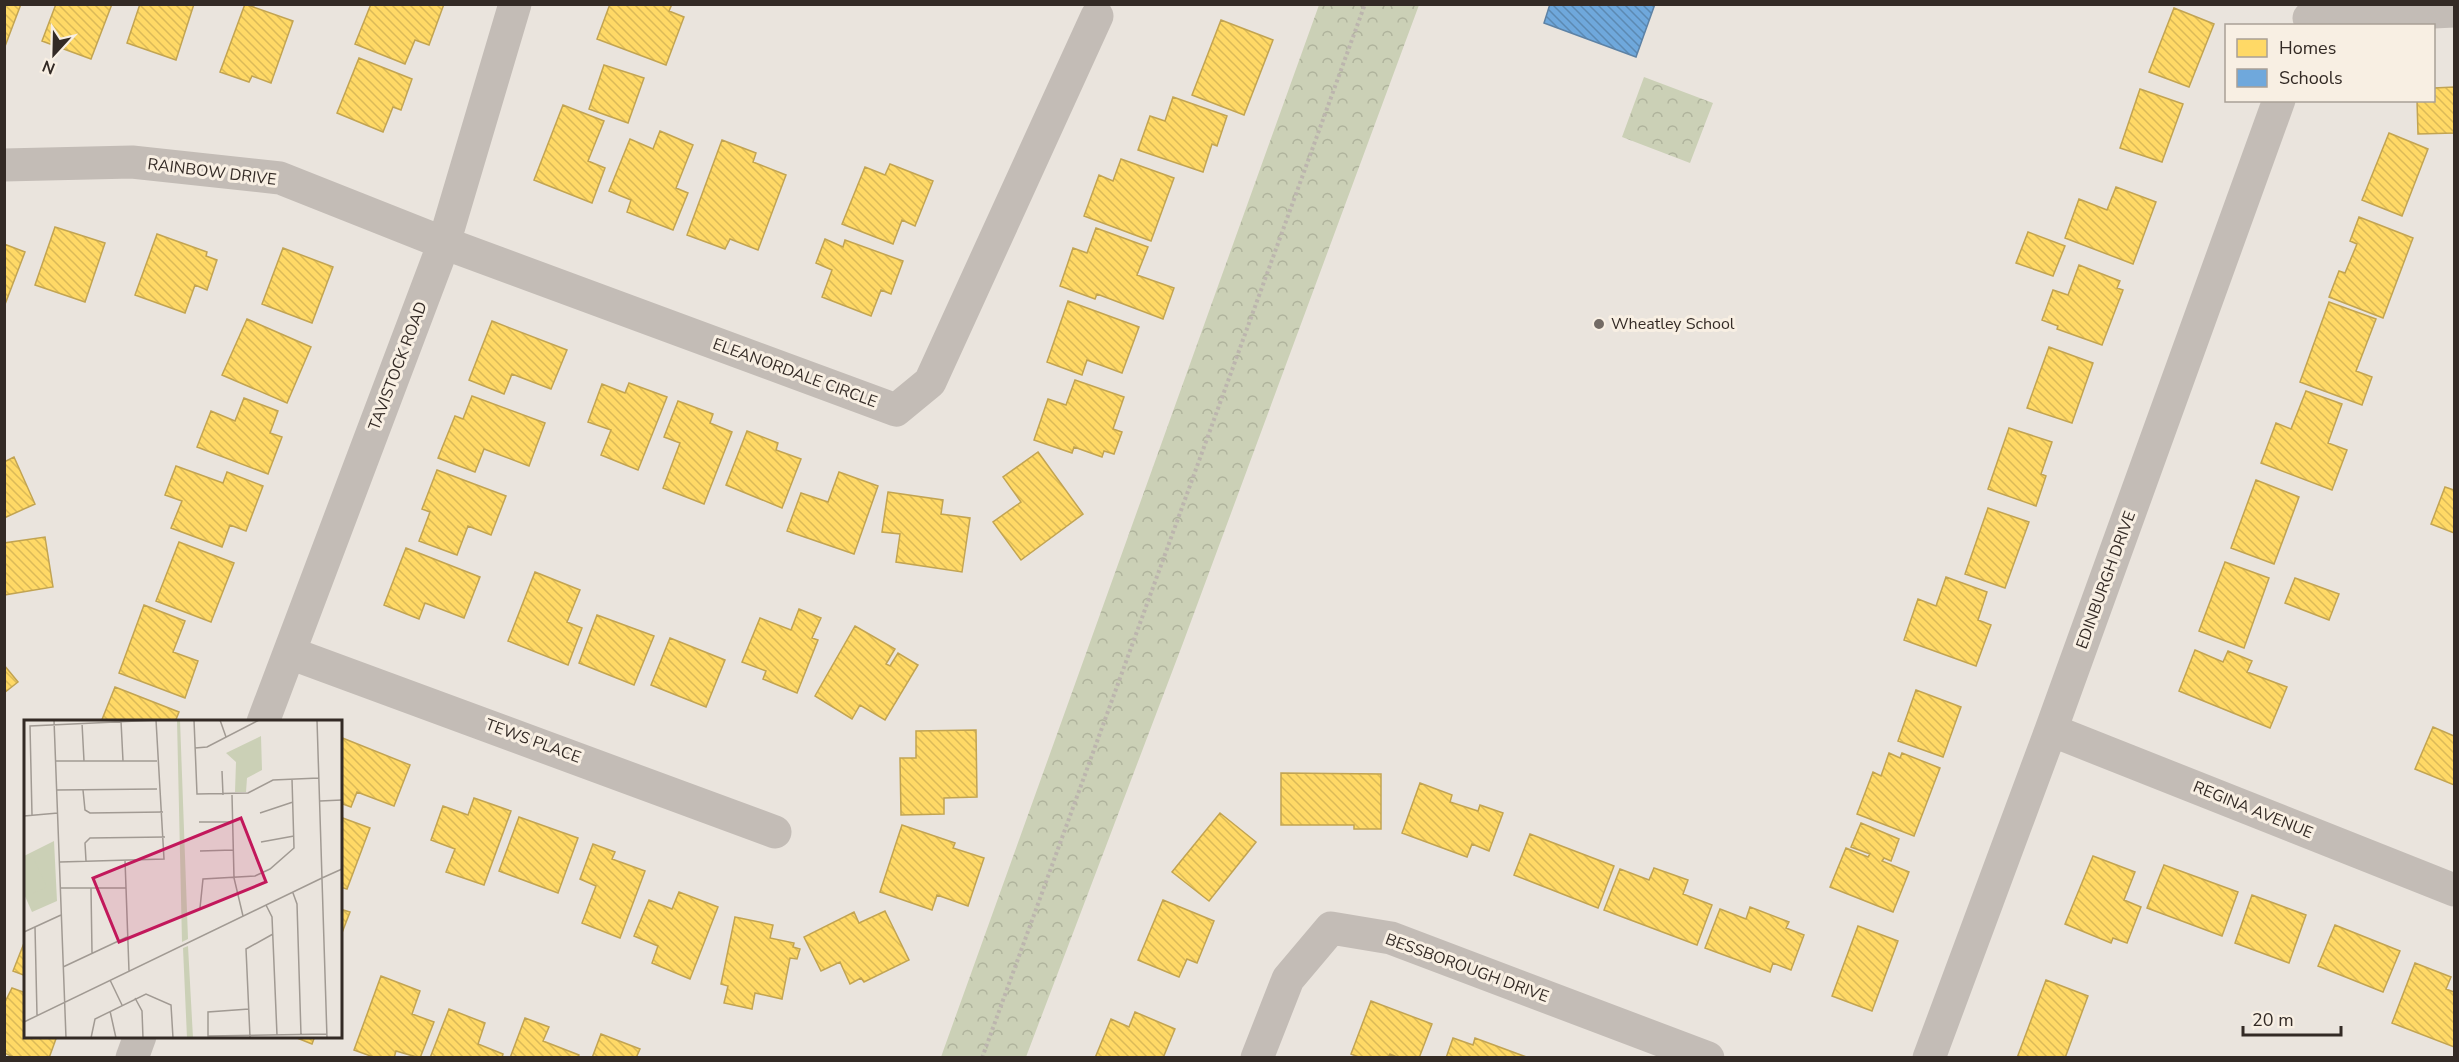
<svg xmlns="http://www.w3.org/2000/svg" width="2459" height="1062" viewBox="0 0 2459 1062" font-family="'Nunito Sans',sans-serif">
	<defs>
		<pattern id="park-crowns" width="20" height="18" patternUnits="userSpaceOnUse" patternTransform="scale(1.5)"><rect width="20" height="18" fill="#cbd0b6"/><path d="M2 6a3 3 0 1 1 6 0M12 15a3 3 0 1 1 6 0" fill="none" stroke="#afb39c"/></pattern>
		<pattern id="homes-back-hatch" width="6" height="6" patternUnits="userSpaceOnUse" patternTransform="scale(1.5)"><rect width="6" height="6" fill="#ffd966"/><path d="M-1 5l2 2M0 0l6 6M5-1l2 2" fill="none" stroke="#dbba58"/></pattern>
		<pattern id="schools-back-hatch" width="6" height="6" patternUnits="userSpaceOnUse" patternTransform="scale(1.5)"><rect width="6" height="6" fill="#6fa8dc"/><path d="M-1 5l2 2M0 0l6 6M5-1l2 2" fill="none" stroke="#5c89b2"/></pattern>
	</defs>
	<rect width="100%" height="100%" fill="#eae4dd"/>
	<path fill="url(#park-crowns)" d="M 1319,5 L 1419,5 L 1183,643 L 1026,1057 L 941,1057 Z
		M 1644,77 L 1713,103 L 1690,163 L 1622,137 Z"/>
	<path fill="url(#homes-back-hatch)" stroke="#c2a452" stroke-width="1.5" d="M 4,4 L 21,4 L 4,49 Z
		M 56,4 L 112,4 L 91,59 L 42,41 Z
		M 140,4 L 194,4 L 176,60 L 127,43 Z
		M 245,4 L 293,21 L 271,83 L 252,76 L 249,82 L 220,72 Z
		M 371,4 L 444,4 L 429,45 L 415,40 L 405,64 L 355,44 Z
		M 610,4 L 672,4 L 669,11 L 684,17 L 666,65 L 597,39 Z
		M 2174,8 L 2214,24 L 2189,87 L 2149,72 Z
		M 1221,20 L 1273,40 L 1244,115 L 1192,95 Z
		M 359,58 L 412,79 L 401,110 L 393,107 L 383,132 L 337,113 Z
		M 604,65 L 644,78 L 628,123 L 589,109 Z
		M 2454,87 L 2454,133 L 2418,134 L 2417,100 L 2434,100 L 2434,88 Z
		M 2140,89 L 2183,104 L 2162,162 L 2120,148 Z
		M 1173,97 L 1227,116 L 1217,146 L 1212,144 L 1203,172 L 1138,150 L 1150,116 L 1165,121 Z
		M 563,105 L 604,121 L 588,161 L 605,168 L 592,203 L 534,180 Z
		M 660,131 L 693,145 L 676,188 L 688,193 L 673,230 L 627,212 L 631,200 L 609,191 L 630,139 L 653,149 Z
		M 2389,133 L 2428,149 L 2402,216 L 2362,200 Z
		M 722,140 L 756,153 L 753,162 L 786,175 L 758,250 L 730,239 L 725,249 L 687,235 Z
		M 1121,159 L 1174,178 L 1151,241 L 1084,216 L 1099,175 L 1113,181 Z
		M 890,164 L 933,181 L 915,226 L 902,220 L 893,244 L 842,224 L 865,167 L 885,175 Z
		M 2116,187 L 2156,202 L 2133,264 L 2065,238 L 2079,199 L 2107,210 Z
		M 2359,217 L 2413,238 L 2383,318 L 2329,297 L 2339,271 L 2345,273 L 2357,244 L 2350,241 Z
		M 55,227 L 105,243 L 85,302 L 35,285 Z
		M 1096,228 L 1148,247 L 1137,275 L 1174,288 L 1163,319 L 1097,294 L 1095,299 L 1060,286 L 1073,248 L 1087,253 Z
		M 2028,232 L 2065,246 L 2053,276 L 2016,263 Z
		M 157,234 L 207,252 L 206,256 L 217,260 L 207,290 L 195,285 L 185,313 L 135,295 Z
		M 825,239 L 843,247 L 845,240 L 903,261 L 891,294 L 881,290 L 871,316 L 822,297 L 832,270 L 816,263 Z
		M 4,244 L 25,252 L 4,307 Z
		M 283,248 L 333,267 L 312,323 L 262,304 Z
		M 2079,265 L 2120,281 L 2117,288 L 2123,290 L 2102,345 L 2057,329 L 2058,326 L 2042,320 L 2053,290 L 2068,295 Z
		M 1068,301 L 1139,327 L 1122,373 L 1087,360 L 1082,375 L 1047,362 Z
		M 2329,302 L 2376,319 L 2356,371 L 2372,377 L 2362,405 L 2300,382 Z
		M 247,319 L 311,347 L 287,403 L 222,375 Z
		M 492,321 L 567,350 L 551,389 L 512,374 L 504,394 L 469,380 Z
		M 2049,347 L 2093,363 L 2072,423 L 2027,408 Z
		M 1075,380 L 1124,397 L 1113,429 L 1122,432 L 1114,454 L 1104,451 L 1102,457 L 1074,447 L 1072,453 L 1034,440 L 1048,399 L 1066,405 Z
		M 629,383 L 667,397 L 638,470 L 601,455 L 611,430 L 588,422 L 602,384 L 625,393 Z
		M 2306,391 L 2342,404 L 2328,443 L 2347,450 L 2332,490 L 2261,463 L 2276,423 L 2291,429 Z
		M 472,396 L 545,423 L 529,466 L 484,449 L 475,472 L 438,458 L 455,416 L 463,419 Z
		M 244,398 L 278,411 L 270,433 L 282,437 L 268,474 L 197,447 L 211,411 L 235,421 Z
		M 678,401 L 713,414 L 710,423 L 732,432 L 704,504 L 663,488 L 680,443 L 664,437 Z
		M 2009,428 L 2052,442 L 2041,474 L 2046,476 L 2036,506 L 1988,489 Z
		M 747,431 L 778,443 L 776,450 L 801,459 L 782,508 L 726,485 Z
		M 1038,452 L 1083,514 L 1021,560 L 993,522 L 1021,502 L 1003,477 Z
		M 14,457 L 35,504 L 4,518 L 4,462 Z
		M 176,466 L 223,483 L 227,472 L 263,486 L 246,531 L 230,525 L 222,547 L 171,528 L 182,501 L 165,495 Z
		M 437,470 L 506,496 L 491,535 L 468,526 L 457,555 L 419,541 L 430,512 L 422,509 Z
		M 839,472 L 878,486 L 854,554 L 787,531 L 801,493 L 828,502 Z
		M 2256,480 L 2299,497 L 2274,564 L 2231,548 Z
		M 2445,487 L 2454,490 L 2454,533 L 2431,524 Z
		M 888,492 L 943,500 L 941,514 L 970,518 L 962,572 L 896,562 L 900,534 L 882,532 Z
		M 1988,508 L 2029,522 L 2005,588 L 1965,574 Z
		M 45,537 L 53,587 L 4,595 L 4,543 Z
		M 179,542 L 234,563 L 211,622 L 156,601 Z
		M 406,548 L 480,577 L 464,618 L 425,603 L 419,619 L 384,605 Z
		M 2225,562 L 2269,578 L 2244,648 L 2199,631 Z
		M 535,572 L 580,590 L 567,622 L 582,628 L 568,665 L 508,641 Z
		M 1946,577 L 1987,592 L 1978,620 L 1991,625 L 1976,666 L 1904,640 L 1918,599 L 1936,606 Z
		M 2295,578 L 2339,594 L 2329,620 L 2285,603 Z
		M 144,605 L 185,621 L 173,652 L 198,661 L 185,698 L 119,673 Z
		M 799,609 L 821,618 L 812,638 L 818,640 L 797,693 L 763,679 L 766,671 L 742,662 L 760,618 L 791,630 Z
		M 597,615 L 654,636 L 634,685 L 579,663 Z
		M 855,626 L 895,649 L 886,664 L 890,666 L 898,653 L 918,665 L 885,720 L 860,705 L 852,719 L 815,696 Z
		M 670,638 L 725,660 L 706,707 L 651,685 Z
		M 2195,650 L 2223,662 L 2228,651 L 2252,661 L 2247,672 L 2287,687 L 2270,728 L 2179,691 Z
		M 4,665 L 18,682 L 4,693 Z
		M 115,687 L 179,712 L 175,722 L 101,722 Z
		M 1916,690 L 1961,707 L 1943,757 L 1898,741 Z
		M 2433,727 L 2454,736 L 2454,785 L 2415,769 Z
		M 976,730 L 977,797 L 944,798 L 944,814 L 901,815 L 900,758 L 916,758 L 916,731 Z
		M 340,737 L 410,765 L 394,806 L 357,792 L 351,807 L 340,803 Z
		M 1889,753 L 1900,758 L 1902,753 L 1940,768 L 1914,836 L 1857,814 L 1873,772 L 1881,776 Z
		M 1281,773 L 1381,774 L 1381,829 L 1354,829 L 1354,825 L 1281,825 Z
		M 1420,783 L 1452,795 L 1450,802 L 1478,811 L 1480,805 L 1503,813 L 1489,851 L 1472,844 L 1467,857 L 1402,833 Z
		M 474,798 L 511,811 L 484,885 L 446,872 L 455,849 L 431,840 L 443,806 L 468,815 Z
		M 1220,813 L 1256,842 L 1209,901 L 1172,872 Z
		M 340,817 L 370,828 L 347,889 L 340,887 Z
		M 519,817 L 578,838 L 558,893 L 499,871 Z
		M 1861,823 L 1899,839 L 1891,861 L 1884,858 L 1882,861 L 1909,872 L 1893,912 L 1830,887 L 1846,848 L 1868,857 L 1870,854 L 1851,847 Z
		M 902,825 L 955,843 L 953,848 L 984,858 L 968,906 L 937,895 L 932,910 L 880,892 Z
		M 1530,834 L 1614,866 L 1598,908 L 1514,875 Z
		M 593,844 L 615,852 L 612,859 L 645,871 L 620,938 L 582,923 L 596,886 L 580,879 Z
		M 2093,856 L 2135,872 L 2124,900 L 2141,907 L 2127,943 L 2113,938 L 2111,943 L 2065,924 Z
		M 2164,865 L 2238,892 L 2222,936 L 2147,908 Z
		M 1654,868 L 1688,880 L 1683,894 L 1712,905 L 1697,945 L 1604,910 L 1620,869 L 1649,880 Z
		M 679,892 L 718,907 L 690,979 L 652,963 L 658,946 L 634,936 L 649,900 L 672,909 Z
		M 2252,895 L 2306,915 L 2289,963 L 2235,943 Z
		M 1163,900 L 1214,921 L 1197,963 L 1187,959 L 1179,977 L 1138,960 Z
		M 1750,907 L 1789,922 L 1786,928 L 1804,935 L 1791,970 L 1773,963 L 1770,972 L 1705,948 L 1720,909 L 1746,919 Z
		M 340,909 L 350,912 L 340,938 Z
		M 885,911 L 909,960 L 864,982 L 861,978 L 850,984 L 840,962 L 821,971 L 804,937 L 854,912 L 859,923 Z
		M 735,917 L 773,925 L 770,938 L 794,943 L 793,947 L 800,949 L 797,959 L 790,958 L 782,999 L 755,993 L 752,1009 L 724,1003 L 728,986 L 721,984 Z
		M 2335,925 L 2400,951 L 2383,992 L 2318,966 Z
		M 1858,926 L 1898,941 L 1872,1011 L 1832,996 Z
		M 26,938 L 26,976 L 13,971 Z
		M 2415,963 L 2451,977 L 2446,989 L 2454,992 L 2454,1047 L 2392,1023 Z
		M 381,976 L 420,991 L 412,1014 L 434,1022 L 420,1058 L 396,1051 L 394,1058 L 376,1058 L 354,1050 Z
		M 2046,980 L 2088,996 L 2065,1058 L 2017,1058 Z
		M 12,988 L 26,993 L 26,1036 L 57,1036 L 49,1058 L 16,1058 L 4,1053 L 4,1004 Z
		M 1371,1001 L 1432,1024 L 1419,1058 L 1399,1058 L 1390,1054 L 1388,1058 L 1361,1058 L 1351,1054 Z
		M 449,1009 L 485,1023 L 478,1044 L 503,1054 L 502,1058 L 430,1058 Z
		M 1135,1012 L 1175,1029 L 1163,1058 L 1095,1058 L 1111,1019 L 1129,1027 Z
		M 525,1018 L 549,1027 L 543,1041 L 579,1055 L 578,1058 L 510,1058 Z
		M 601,1034 L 640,1049 L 636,1058 L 592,1058 Z
		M 292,1036 L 315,1036 L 312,1044 Z
		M 1453,1038 L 1473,1045 L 1475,1038 L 1529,1058 L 1446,1058 Z"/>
	<path fill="url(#schools-back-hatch)" stroke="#5d82a5" stroke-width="1.5" d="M 1550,4 L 1655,4 L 1636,57 L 1544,23 Z"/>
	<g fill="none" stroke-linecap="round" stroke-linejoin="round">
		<path stroke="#bcb5ae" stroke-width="4" stroke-dasharray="3 3" stroke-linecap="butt" d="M 982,1058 L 1365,4"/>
		<path stroke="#c3bcb6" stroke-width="33" d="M 2309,18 L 2454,11
			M 4,165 L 132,162 L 280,178 L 444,243 L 896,410 L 930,382 L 1097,16
			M 290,653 L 775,832
			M 263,722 L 444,243 L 515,4
			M 2051,730 L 2454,890
			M 132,1058 L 140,1036
			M 1257,1058 L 1288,979 L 1331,928 L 1391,938 L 1708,1058
			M 1929,1058 L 2051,730 L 2279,100"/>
	</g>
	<circle fill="#736b65" stroke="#f8efe3" stroke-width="2" cx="1599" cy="324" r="6"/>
	<g text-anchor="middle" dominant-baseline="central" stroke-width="6" stroke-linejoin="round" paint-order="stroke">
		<g font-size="16" fill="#332a25" stroke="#f8efe3">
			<text transform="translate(212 172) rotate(7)">RAINBOW DRIVE</text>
			<text transform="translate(398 366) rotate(-69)">TAVISTOCK ROAD</text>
			<text transform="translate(795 373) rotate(20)">ELEANORDALE CIRCLE</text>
			<text transform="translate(2106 580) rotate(-70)">EDINBURGH DRIVE</text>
			<text transform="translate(533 741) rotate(20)">TEWS PLACE</text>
			<text transform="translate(2253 810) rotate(22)">REGINA AVENUE</text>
			<text transform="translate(1467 968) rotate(20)">BESSBOROUGH DRIVE</text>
		</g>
		<g font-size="16" fill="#332a25" stroke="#f8efe3" text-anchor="start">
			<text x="1611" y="324">Wheatley School</text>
		</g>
	</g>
	<g transform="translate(24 720)">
		<rect width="318" height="318" fill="#eae4dd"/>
		<path d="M 153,0 L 156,0 L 164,219 L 158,222 ZM 237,16 L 238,50 L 223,58 L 222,72 L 211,72 L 212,42 L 202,33 ZM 30,121 L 33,181 L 8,192 L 0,174 L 0,136 ZM 164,226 L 169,318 L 163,318 L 159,228 Z" fill="#cbd0b6"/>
		<path d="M 9,137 L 23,167 L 7,174 L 0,160 L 0,141 Z" fill="#cbd0b6"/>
		<path fill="none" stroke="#a19a93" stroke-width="1.5" d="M 30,0 L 42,318M 170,0 L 173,74 L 224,73 L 249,60 L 295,58M 196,0 L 202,17M 293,0 L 303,318M 97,1 L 99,41M 58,3 L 60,41M 171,28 L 183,27 L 235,0M 32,41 L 133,41M 198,51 L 199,75M 33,70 L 133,69M 59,70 L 61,90 L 66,93 L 139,92M 208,75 L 210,158 L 219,196M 296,81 L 318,80M 236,93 L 269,82M 8,95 L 6,6 L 134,0M 0,96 L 34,93M 175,102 L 209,102M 237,122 L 270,116M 176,131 L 209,130M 101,140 L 105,251M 62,141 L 61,123 L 66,118 L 141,117M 36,142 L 140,139 L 132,0M 298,158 L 318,149M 36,168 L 102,168M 67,168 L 68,233M 269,173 L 273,184 L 277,315M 242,185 L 248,197 L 253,315M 176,188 L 179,159 L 231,156 L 246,149 L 270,128 L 268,59M 11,207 L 13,295M 0,212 L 37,195M 39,247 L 103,217M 86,260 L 98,285M 111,278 L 118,291 L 119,318M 225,289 L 184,292 L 184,316 L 303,314M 86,291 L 92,318M 0,302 L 298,158M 226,317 L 222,229 L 249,214M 67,318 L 71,299 L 122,274 L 147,285 L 149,318"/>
		<path fill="#c2185b" fill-opacity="0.15" stroke="#c2185b" stroke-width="3" d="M 217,98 L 242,162 L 95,222 L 69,158 Z"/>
		<rect width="318" height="318" fill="none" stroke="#332a25" stroke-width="3"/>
	</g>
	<rect width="2459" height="1062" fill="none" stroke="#332a25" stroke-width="12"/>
	<rect x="2225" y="24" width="210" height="78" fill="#f8efe3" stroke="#a9a097" stroke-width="1.5"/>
	<rect x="2237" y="39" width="30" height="18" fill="#ffd966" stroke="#a9a097" stroke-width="1.5"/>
	<text x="2279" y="54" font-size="18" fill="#332a25">Homes</text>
	<rect x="2237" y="69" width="30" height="18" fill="#6fa8dc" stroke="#a9a097" stroke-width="1.5"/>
	<text x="2279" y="84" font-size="18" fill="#332a25">Schools</text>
	<g transform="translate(54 54) rotate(202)" stroke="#f8efe3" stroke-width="4.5" paint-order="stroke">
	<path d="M0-4.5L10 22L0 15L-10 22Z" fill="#332a25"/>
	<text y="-9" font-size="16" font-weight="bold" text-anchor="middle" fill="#332a25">N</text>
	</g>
	<path d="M2243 1026v9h98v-9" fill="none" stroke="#332a25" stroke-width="3"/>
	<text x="2252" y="1026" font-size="18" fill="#332a25" stroke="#f8efe3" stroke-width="4.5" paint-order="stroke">20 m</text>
</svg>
